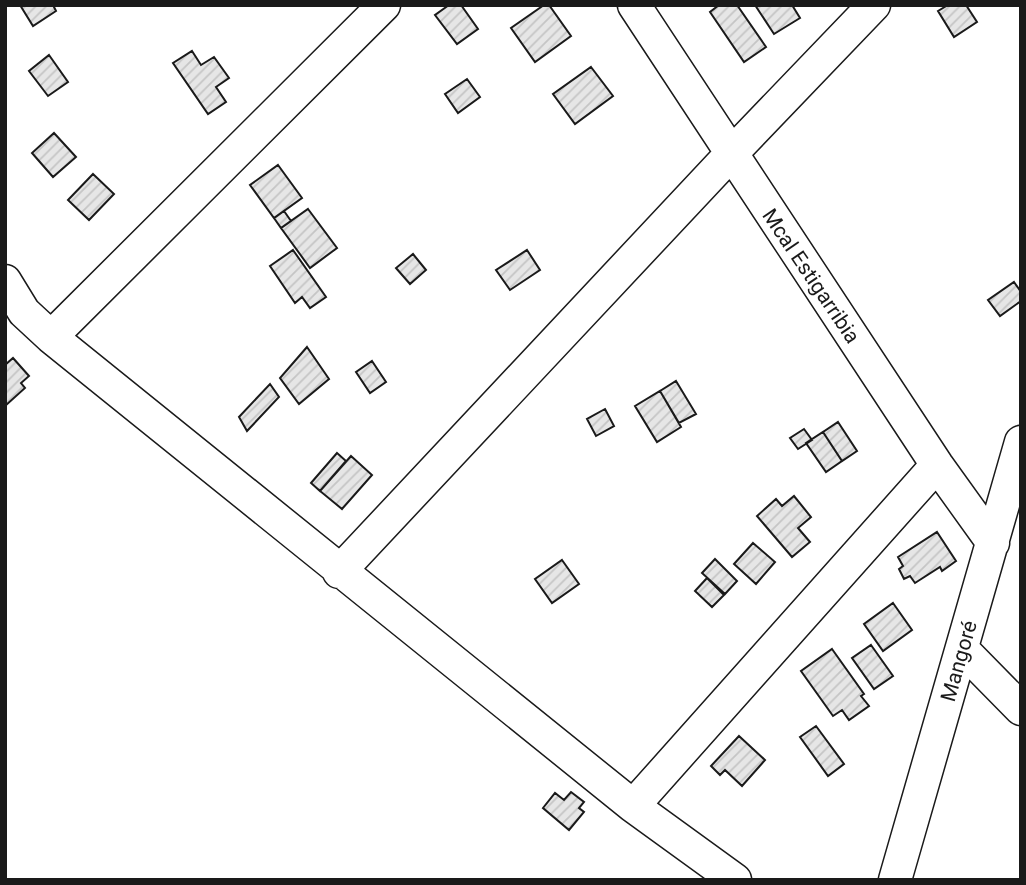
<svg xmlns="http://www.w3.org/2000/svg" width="1026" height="885" viewBox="0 0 1026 885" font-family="Roboto,sans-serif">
	<defs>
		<pattern id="building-hatch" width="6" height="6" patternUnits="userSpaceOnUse" patternTransform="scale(1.75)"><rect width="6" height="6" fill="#e6e6e6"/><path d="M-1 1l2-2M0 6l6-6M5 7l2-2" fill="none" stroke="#c5c5c5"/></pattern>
	</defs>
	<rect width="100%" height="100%" fill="#fff"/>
	<path fill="url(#building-hatch)" stroke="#1a1a1a" stroke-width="2" d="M 20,5 L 53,5 L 56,11 L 33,26 Z
		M 449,5 L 461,5 L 478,29 L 457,44 L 435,15 Z
		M 544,5 L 549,5 L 571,36 L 535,62 L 511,28 Z
		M 719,5 L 737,5 L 766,47 L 744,62 L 710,12 Z
		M 755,5 L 792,5 L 800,18 L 774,34 Z
		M 948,5 L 966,5 L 977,22 L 954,37 L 938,11 Z
		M 192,51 L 201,65 L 214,57 L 229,78 L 216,87 L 226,102 L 208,114 L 173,63 Z
		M 49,55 L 68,82 L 48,96 L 29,71 Z
		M 591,67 L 613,96 L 575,124 L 553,94 Z
		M 467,79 L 480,97 L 458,113 L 445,94 Z
		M 54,133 L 76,157 L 53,177 L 32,153 Z
		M 278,165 L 302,198 L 274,218 L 250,185 Z
		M 93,174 L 114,194 L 89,220 L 68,200 Z
		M 308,209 L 337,248 L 310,268 L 281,228 Z
		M 284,211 L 291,221 L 281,228 L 274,218 Z
		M 293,250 L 326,297 L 310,308 L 302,297 L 295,303 L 270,266 Z
		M 527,250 L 540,270 L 510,290 L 496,270 Z
		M 413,254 L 426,270 L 410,284 L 396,268 Z
		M 1014,282 L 1021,292 L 1021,301 L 1000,316 L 988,300 Z
		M 307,347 L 329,379 L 299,404 L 280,378 Z
		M 13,358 L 29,376 L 21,383 L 25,388 L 5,406 L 5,365 Z
		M 372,361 L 386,382 L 370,393 L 356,372 Z
		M 676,381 L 696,414 L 679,423 L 660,391 Z
		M 270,384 L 279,397 L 247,431 L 239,417 Z
		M 660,391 L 681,427 L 657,442 L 635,406 Z
		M 605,409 L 614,426 L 596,436 L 587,419 Z
		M 838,422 L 857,451 L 842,461 L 823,432 Z
		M 804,429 L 812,440 L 798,449 L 790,438 Z
		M 823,432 L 842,461 L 826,472 L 806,443 Z
		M 337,453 L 346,461 L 320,491 L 311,483 Z
		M 351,456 L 372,475 L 342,509 L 320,491 Z
		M 794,496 L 811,517 L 798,528 L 810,542 L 792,557 L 757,516 L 776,499 L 782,506 Z
		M 937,532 L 956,561 L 942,571 L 940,567 L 915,583 L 910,576 L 904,579 L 899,569 L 903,566 L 898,557 Z
		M 753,543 L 775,562 L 756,584 L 734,564 Z
		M 715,559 L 737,581 L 725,594 L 702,573 Z
		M 562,560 L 579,584 L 552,603 L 535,579 Z
		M 707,578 L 724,595 L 712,607 L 695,591 Z
		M 893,603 L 912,630 L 883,651 L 864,624 Z
		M 871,645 L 893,676 L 874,689 L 852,658 Z
		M 832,649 L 864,694 L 861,696 L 869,706 L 849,720 L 842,710 L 833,716 L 801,671 Z
		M 816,726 L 844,764 L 828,776 L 800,737 Z
		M 739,736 L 765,760 L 742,786 L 725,770 L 720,775 L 711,766 Z
		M 571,792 L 584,802 L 579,808 L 584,812 L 569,830 L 543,808 L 555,793 L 564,800 Z"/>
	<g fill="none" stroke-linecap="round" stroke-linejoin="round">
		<g stroke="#1a1a1a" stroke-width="35">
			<path id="minor" d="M 634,5 L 937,465 L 993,543
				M 5,281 L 24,312 L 51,337 L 633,806 L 735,880
				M 51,337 L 384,5
				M 339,572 L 731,154 L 874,5
				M 962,649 L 1021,709
				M 633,806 L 937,465
				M 895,880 L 1021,442"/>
		</g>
		<use href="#minor" stroke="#fff" stroke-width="32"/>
	</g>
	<g text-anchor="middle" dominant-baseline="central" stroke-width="5" stroke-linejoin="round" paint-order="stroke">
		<g font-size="21" fill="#1a1a1a" stroke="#fff">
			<text transform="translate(811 276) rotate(56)">Mcal Estigarribia</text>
			<text transform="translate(959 661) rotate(-74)">Mangoré</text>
		</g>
	</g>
	<rect width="1026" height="885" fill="none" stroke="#1a1a1a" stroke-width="14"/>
</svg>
